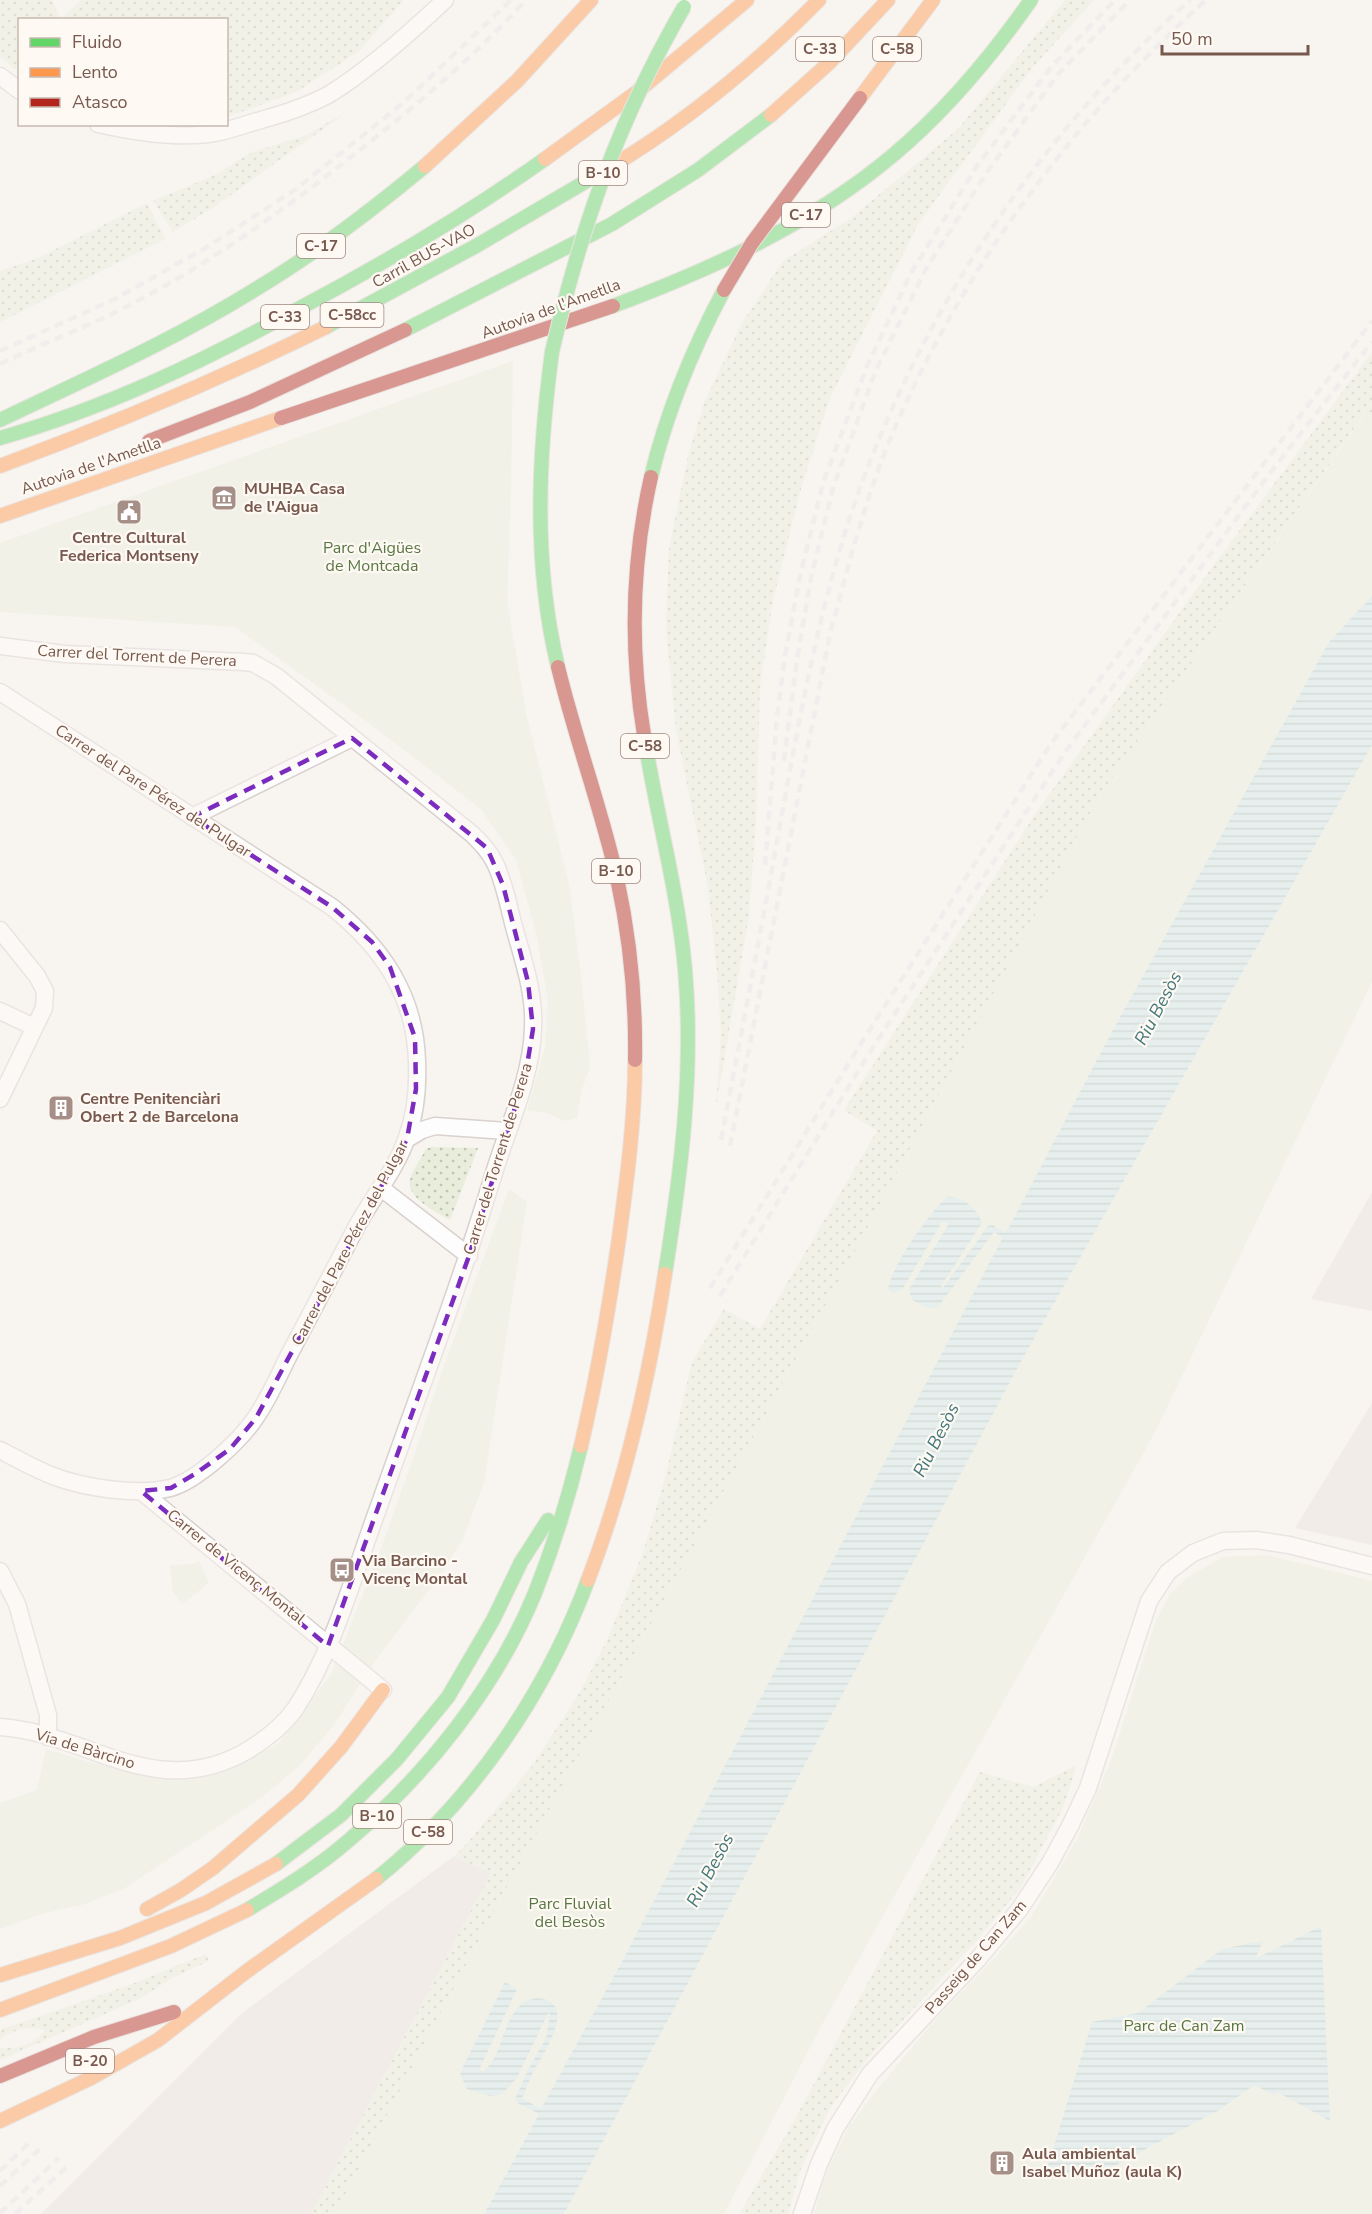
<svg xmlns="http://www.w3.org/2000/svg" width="1372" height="2214" viewBox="0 0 1372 2214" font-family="'Nunito Sans',sans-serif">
	<defs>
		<pattern id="grass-dots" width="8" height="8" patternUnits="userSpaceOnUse" patternTransform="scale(1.5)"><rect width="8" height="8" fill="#e8eedb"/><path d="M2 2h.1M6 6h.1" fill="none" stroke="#c1c4b4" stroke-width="1.8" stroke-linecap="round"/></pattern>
		<pattern id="water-rules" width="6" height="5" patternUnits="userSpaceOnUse" patternTransform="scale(1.5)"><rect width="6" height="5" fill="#d1e9e9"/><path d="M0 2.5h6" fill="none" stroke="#aec0bf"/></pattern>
	</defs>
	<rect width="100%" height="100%" fill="#f8f4f0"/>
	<path fill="#eae3df" d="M 1372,1192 L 1372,1311 L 1311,1299 Z
		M 1372,1403 L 1372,1545 L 1295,1528 Z
		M 454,1856 L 491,1873 L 311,2214 L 41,2214 L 241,2014 Z"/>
	<path fill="url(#grass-dots)" d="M 0,0 L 52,0 L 60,18 L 20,20 L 19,72 L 0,57 Z
		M 81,0 L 404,0 L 358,52 L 296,92 L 227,117 L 226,20 L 61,19 Z
		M 1065,0 L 1094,0 L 1032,68 L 918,224 L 829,400 L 800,492 L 773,600 L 760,686 L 756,819 L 749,915 L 716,1107 L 721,1035 L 717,972 L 708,887 L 676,730 L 666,629 L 669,548 L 688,456 L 704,403 L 742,323 L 783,261 L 850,219 L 958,129 Z
		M 347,112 L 211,209 L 173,232 L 153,201 L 215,175 L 252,152 L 304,136 Z
		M 147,203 L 165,239 L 0,322 L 0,271 L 38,258 Z
		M 1372,352 L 1372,422 L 1364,414 L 1098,798 L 861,1240 L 506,1889 L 335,2214 L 311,2214 L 491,1873 L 454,1856 L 463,1848 L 532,1766 L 580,1692 L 607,1640 L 643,1553 L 665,1478 L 692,1362 L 724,1309 L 760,1329 L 877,1131 L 844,1110 L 1036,813 L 1208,573 Z
		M 431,1147 L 478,1148 L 450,1220 C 437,1212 406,1198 410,1180 C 412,1170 421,1159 426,1149 Z
		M 1077,1765 L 1063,1808 L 1021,1887 L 978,1939 L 868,2058 L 830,2108 L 801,2168 L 788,2214 L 739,2214 L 793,2123 L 980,1772 L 1033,1787 Z
		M 206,1954 L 209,1961 L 174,1977 L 139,1999 L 0,2060 L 0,2048 C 18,2049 33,2045 45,2030 C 29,2026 14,2029 0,2039 L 0,2030 L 132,1984 Z"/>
	<path fill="#e8eedb" d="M 513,361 L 511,491 L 507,601 L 526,713 L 569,884 L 580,967 L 590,1067 L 582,1089 L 577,1118 L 564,1121 L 547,1113 L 527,1110 L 545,1048 L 548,999 L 536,933 L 516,860 L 481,809 L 370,724 L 235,627 L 0,612 L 0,543 Z
		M 1365,414 L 1372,422 L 1372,596 L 1329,642 L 628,1950 L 484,2214 L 335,2214 L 506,1889 L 861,1240 L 1098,798 Z
		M 1372,745 L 1372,982 L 1154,1434 L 820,2028 L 724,2214 L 564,2214 L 1023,1358 Z
		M 509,1189 L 527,1202 L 484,1483 L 462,1541 L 433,1585 L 375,1661 L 333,1726 L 299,1766 L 261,1798 L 125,1888 L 85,1904 L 45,1913 L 0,1929 L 0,1803 L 37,1790 L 46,1749 L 89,1762 L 147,1774 L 191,1775 L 227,1769 L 278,1744 L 332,1673 L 383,1543 L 415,1453 L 442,1371 Z
		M 1267,1555 L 1372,1581 L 1372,2214 L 814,2214 L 827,2170 L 848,2128 L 876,2091 L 934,2021 L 989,1964 L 1031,1917 L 1077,1839 L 1111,1761 L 1156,1620 L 1170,1594 L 1188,1577 L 1223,1557 Z
		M 199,1561 L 209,1583 L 182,1604 L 173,1591 L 170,1565 L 193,1564 Z"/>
	<path fill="url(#water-rules)" d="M 1372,596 L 1372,745 L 1023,1358 L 564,2214 L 484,2214 L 539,2114 L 516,2102 L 515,2099 L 528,2070 L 546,2038 L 550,2014 L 548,2013 L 517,2078 L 502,2094 L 490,2096 L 467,2089 L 460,2073 L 505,1982 L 517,1989 L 479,2070 L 484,2072 C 488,2067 492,2062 495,2057 C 503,2040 507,2016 522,2004 C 528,1999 536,1997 543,1999 C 576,2006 543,2054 535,2069 C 530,2078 526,2089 522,2098 L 541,2109 L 628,1950 L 1003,1237 L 994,1232 L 938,1307 L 929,1308 L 912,1300 L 909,1289 L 948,1225 L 947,1222 L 942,1222 L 902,1290 L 893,1293 L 888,1290 C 892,1264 928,1215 947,1197 C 962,1195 977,1209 982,1223 L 941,1286 L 943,1288 L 988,1226 L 992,1225 L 1006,1233 L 1109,1037 L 1329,642 Z
		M 1321,1926 L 1330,2121 L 1277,2092 L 1274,2095 L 1254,2085 L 1219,2110 L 1099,2174 L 1045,2175 L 1092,2022 L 1138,2013 L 1222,1949 L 1263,1941 L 1255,1959 Z"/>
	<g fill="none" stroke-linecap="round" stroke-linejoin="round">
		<g stroke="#d8d1ce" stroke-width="19">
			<path id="street" d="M 0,76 L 20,91
				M 98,124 C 134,132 184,140 220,132 C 236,128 253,122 268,118 C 289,112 309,105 328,95 C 368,71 411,32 445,0
				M 0,646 L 65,654 L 244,662 L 253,663 L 276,676 L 472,834 C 481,843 489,851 495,863 C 504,882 508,903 513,923 C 522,957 535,992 533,1028 C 532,1076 508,1127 494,1173 C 460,1285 418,1395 379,1506 C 354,1573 335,1648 295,1709 C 282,1727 262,1742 243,1753 C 153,1802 84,1732 0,1727
				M 0,692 L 332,907 C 382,947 415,995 417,1061 C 418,1086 416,1113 407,1137 C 397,1168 374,1195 358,1224 C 335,1268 312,1312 288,1357 C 278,1377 269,1398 256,1417 C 241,1440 197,1481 170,1488 C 137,1496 85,1488 53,1476 C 35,1469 17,1459 0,1450
				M 192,817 L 352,738
				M 0,930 L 37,976 L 45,991 L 44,1008 L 0,1099
				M 0,1011 L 34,1027
				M 407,1139 L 422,1130 L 435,1126 L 507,1131
				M 381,1188 L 469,1256
				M 141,1491 L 383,1690
				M 0,1571 L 17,1604 L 48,1715 L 48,1737
				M 802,2214 L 819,2164 L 835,2129 L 870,2074 L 978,1959 L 1019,1910 L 1050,1863 L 1070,1826 L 1088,1788 L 1149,1601 L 1168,1572 L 1193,1553 L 1223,1541 L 1256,1540 L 1289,1545 L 1372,1566"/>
		</g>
		<g stroke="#dad0cc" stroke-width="16">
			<path id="fast" d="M 613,306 C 712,269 811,224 892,156 C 946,111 991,57 1031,0
				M 326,327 L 476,246 L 614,165
				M 405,330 L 612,224 L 698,170 L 771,115
				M 552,352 C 538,457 533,563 558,667
				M 0,420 C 86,379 174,340 256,289 C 316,253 371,211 425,166
				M 0,438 C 106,408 204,361 300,308 C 385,263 467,214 545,159
				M 651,477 C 667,411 692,350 724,290
				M 644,735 C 656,813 678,890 685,969 C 694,1071 681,1173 665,1274
				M 276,1864 L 341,1815 L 397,1759 L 448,1697 L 493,1620 L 521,1562 L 548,1520
				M 376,1879 C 472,1802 545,1695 588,1580
				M 247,1910 C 282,1889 317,1868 348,1841 C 426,1775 496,1688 535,1593 C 554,1545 569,1496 581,1446"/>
		</g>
		<g stroke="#dad0cc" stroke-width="16">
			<path id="slow" d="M 860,98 L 933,0
				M 771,115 L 829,63 L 888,0
				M 545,159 L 637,92 L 747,0
				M 614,165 C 690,119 756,64 819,0
				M 425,166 L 517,81 L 591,0
				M 0,466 C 111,425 220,379 326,327
				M 0,516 L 281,418
				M 581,1446 C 597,1377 609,1308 619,1238 C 627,1179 635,1119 635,1060
				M 588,1580 C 626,1481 649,1379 665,1274
				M 147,1909 L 181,1890 L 213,1868 L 298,1795 L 341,1747 L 383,1690
				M 0,1975 L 120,1938 L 206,1903 L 276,1864
				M 0,2010 L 171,1946 L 247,1910
				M 0,2121 L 91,2078 L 158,2040 L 247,1971 L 376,1879"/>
		</g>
		<g stroke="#dad0cc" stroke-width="16">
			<path id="jam" d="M 281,418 L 613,306
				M 149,441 L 250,402 L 405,330
				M 558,667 C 575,738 601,807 617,878 C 630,938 636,998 635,1060
				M 644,735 C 630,650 632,561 651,477
				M 0,2076 L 94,2037 L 174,2012"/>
		</g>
		<use href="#street" stroke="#fefdfd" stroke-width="16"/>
		<use href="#fast" stroke="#63d668" stroke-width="14"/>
		<use href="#slow" stroke="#ff974d" stroke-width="14"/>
		<use href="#jam" stroke="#b3261e" stroke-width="14"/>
		<path stroke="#e6e4e7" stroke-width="4.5" stroke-dasharray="9 6" stroke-linecap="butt" d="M 0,351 L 115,299 L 207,247 L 296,189 L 403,103 L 511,0
			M 0,364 C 40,345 81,329 120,310 C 201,269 276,216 347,160 C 410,111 472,59 526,0
			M 784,761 L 797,659 L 811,578 L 833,488 L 876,370 L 926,269 L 987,172 L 1059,73 L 1130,0
			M 765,865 L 777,717 L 785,656 L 800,576 L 823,483 L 867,366 L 911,273 L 977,166 L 1051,67 L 1115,0
			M 721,1140 C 740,1040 759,941 777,841 C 799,721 821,591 864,477 C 932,296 1045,129 1190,0
			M 730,1146 L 830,634 C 850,559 869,484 901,414 C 972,256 1078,115 1206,0
			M 710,1288 L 860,1045 L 1050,745 L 1372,321
			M 720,1296 L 870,1052 L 1063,755 L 1270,473 L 1372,342
			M 0,2171 L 32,2140
			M 0,2186 L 42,2147
			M 0,2213 L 59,2158
			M 15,2214 L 69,2165"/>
		<g stroke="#dad0cc" stroke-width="16" stroke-linecap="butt">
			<path id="fast-bridge" d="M 552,352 C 581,227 619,119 684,7"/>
		</g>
		<g stroke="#dad0cc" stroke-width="16" stroke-linecap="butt">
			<path id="jam-bridge" d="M 724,290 L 752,243 L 860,98"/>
		</g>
		<use href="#fast-bridge" stroke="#63d668" stroke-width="14"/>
		<use href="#jam-bridge" stroke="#b3261e" stroke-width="14"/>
	</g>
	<path d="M0 0H1372V2214H0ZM 352,738 L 487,848 L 503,885 L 528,982 L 533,1029 L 526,1072 L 469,1256 L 328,1646 L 141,1491 L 171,1488 L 195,1474 L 230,1449 L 256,1418 L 407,1139 L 416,1089 L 415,1038 L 390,967 L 372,942 L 332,907 L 192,817 Z" fill="#f8f4f0" fill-opacity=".55" fill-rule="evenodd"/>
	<path fill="none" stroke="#7b2cbf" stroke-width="4.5" stroke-dasharray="12 8" stroke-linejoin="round" d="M 352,738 L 487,848 L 503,885 L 528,982 L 533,1029 L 526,1072 L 469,1256 L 328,1646 L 141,1491 L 171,1488 L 195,1474 L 230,1449 L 256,1418 L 407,1139 L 416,1089 L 415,1038 L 390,967 L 372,942 L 332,907 L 192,817 Z"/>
	<defs>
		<g id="museum-square" transform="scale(1.35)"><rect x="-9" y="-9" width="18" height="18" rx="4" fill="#a58f87" stroke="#fef9f3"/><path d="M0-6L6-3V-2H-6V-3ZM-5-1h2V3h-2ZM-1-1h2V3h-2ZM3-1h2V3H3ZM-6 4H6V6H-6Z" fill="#fff"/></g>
		<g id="civic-square" transform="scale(1.35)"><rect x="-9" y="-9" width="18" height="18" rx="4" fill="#a58f87" stroke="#fef9f3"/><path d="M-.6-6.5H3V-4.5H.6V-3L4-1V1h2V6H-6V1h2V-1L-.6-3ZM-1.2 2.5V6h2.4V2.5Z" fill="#fff"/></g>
		<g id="building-square" transform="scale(1.35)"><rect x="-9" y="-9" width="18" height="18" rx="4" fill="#a58f87" stroke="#fef9f3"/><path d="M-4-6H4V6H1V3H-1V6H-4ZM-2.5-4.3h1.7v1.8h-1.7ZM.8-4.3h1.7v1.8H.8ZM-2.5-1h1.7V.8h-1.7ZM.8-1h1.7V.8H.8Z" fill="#fff"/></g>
		<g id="bus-square" transform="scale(1.35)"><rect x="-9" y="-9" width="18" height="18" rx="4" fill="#a58f87" stroke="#fef9f3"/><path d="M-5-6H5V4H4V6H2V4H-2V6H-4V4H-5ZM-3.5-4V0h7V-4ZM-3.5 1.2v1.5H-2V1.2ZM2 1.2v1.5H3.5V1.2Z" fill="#fff"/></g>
	</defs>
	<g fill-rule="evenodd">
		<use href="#museum-square" x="224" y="498"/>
		<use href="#civic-square" x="129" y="512"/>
		<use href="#building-square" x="61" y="1108"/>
		<use href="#bus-square" x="342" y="1570"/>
		<use href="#building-square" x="1002" y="2163"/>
	</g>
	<g text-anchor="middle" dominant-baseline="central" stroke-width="4.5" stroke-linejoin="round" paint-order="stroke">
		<g fill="#fef9f3" stroke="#a08980" stroke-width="1.5">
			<rect x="796" y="37" width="48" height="24" rx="4.5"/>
			<rect x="873" y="37" width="48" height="24" rx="4.5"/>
			<rect x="579" y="161" width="48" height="24" rx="4.5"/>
			<rect x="782" y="203" width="48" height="24" rx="4.5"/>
			<rect x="297" y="234" width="48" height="24" rx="4.5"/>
			<rect x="320.5" y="303" width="63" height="24" rx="4.5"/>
			<rect x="261" y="305" width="48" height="24" rx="4.5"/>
			<rect x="621" y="734" width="48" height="24" rx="4.5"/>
			<rect x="592" y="859" width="48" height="24" rx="4.5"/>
			<rect x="353" y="1804" width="48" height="24" rx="4.5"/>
			<rect x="404" y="1820" width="48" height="24" rx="4.5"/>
			<rect x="66" y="2049" width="48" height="24" rx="4.5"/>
		</g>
		<g font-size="15" font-weight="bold" fill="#78594f">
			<text x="820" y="49">C-33</text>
			<text x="897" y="49">C-58</text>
			<text x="603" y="173">B-10</text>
			<text x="806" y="215">C-17</text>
			<text x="321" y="246">C-17</text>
			<text x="352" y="315">C-58cc</text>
			<text x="285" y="317">C-33</text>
			<text x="645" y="746">C-58</text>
			<text x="616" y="871">B-10</text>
			<text x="377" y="1816">B-10</text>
			<text x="428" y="1832">C-58</text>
			<text x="90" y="2061">B-20</text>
		</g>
		<g font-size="16" fill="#78594f" stroke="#fef9f3">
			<text transform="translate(424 256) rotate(-29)">Carril BUS-VAO</text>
			<text transform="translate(551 309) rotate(-20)">Autovia de l'Ametlla</text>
			<text transform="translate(91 466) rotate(-19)">Autovia de l'Ametlla</text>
			<text transform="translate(137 656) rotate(3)">Carrer del Torrent de Perera</text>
			<text transform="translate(153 791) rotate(33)">Carrer del Pare Pérez del Pulgar</text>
			<text transform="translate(498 1159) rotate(-73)">Carrer del Torrent de Perera</text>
			<text transform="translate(350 1243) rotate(-62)">Carrer del Pare Pérez del Pulgar</text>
			<text transform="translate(236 1567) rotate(39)">Carrer de Vicenç Montal</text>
			<text transform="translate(85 1749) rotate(17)">Via de Bàrcino</text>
			<text transform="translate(976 1957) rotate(-49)">Passeig de Can Zam</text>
		</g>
		<g font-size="16" font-weight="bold" fill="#78594f" stroke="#fef9f3" text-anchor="start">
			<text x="244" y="489">MUHBA Casa<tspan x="244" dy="18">de l'Aigua</tspan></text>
			<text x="129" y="538" text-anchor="middle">Centre Cultural<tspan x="129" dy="18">Federica Montseny</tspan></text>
			<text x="80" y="1099">Centre Penitenciàri<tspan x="80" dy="18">Obert 2 de Barcelona</tspan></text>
			<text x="362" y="1561">Via Barcino -<tspan x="362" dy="18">Vicenç Montal</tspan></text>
			<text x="1022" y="2154">Aula ambiental<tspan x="1022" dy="18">Isabel Muñoz (aula K)</tspan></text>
		</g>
		<g font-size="16" fill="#587744" stroke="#fef9f3">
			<text x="372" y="548">Parc d'Aigües<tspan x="372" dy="18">de Montcada</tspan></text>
			<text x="570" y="1904">Parc Fluvial<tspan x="570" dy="18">del Besòs</tspan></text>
			<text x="1184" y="2026">Parc de Can Zam</text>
		</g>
		<g font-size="18" font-style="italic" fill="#42787c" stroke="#fef9f3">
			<text transform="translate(1158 1008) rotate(-62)">Riu Besòs</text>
			<text transform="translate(936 1440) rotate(-63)">Riu Besòs</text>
			<text transform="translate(710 1870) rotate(-62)">Riu Besòs</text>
		</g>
	</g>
	<rect x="18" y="18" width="210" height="108" fill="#fef9f3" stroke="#c8b9b1" stroke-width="1.5"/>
	<rect x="30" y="38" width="30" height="9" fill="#63d668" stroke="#c8b9b1" stroke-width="1.5"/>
	<text x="72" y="48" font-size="18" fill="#78594f">Fluido</text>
	<rect x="30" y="68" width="30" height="9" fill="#ff974d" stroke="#c8b9b1" stroke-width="1.5"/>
	<text x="72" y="78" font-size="18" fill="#78594f">Lento</text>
	<rect x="30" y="98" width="30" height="9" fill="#b3261e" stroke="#c8b9b1" stroke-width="1.5"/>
	<text x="72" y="108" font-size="18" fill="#78594f">Atasco</text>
	<path d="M1162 45v9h146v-9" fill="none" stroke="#78594f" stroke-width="3"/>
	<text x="1171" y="45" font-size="18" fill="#78594f" stroke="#fef9f3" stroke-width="4.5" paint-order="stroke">50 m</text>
</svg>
